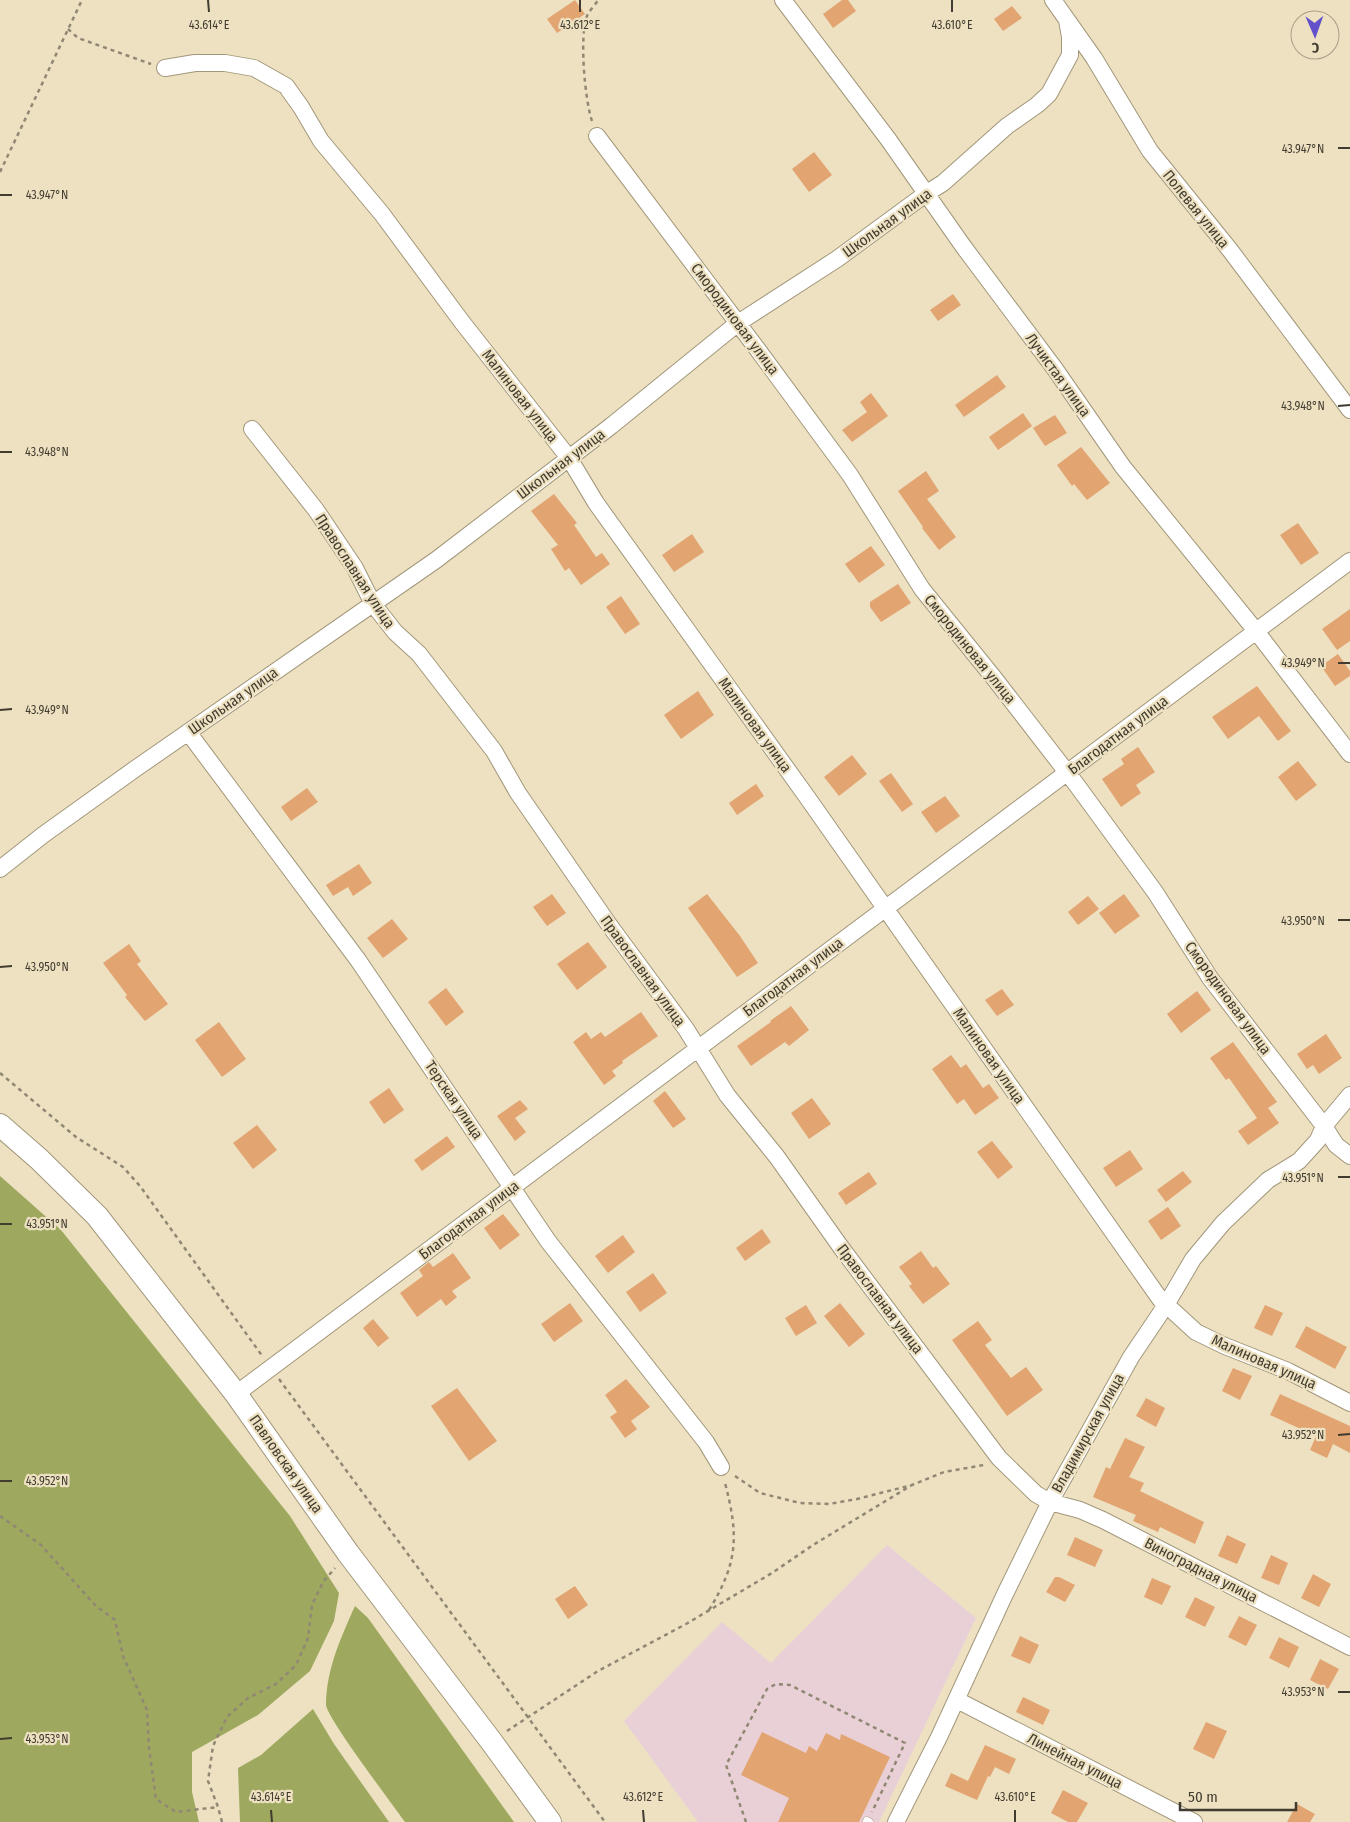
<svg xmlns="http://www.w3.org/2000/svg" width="1350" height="1822" viewBox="0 0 1350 1822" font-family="'Fira Sans Condensed',sans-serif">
	<rect width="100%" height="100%" fill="#ede1c2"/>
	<path fill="#e9d0d7" d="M 887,1545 L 976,1618 L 879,1822 L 698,1822 L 624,1721 L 722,1622 L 771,1663 Z"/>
	<path fill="#9ea95f" d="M 0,1176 L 61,1230 L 290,1516 L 339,1593 L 334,1621 L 310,1671 L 258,1715 L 192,1752 L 192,1792 L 199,1822 L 0,1822 Z
		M 355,1606 L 368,1618 L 514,1822 L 405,1822 C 393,1805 327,1718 326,1705 C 326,1670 341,1637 355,1606 Z
		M 313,1709 L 334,1744 L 389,1822 L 240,1822 L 238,1768 L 261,1755 Z"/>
	<path fill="#e2a471" d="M 575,0 L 585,14 L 557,33 L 547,19 Z
		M 842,0 L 848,0 L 856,11 L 833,28 L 823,14 Z
		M 1012,6 L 1022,18 L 1003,31 L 994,19 Z
		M 814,152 L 832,175 L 809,192 L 792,169 Z
		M 953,294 L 961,305 L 938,321 L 930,310 Z
		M 997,375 L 1006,387 L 964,417 L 955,405 Z
		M 871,393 L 888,416 L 852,442 L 842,430 L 867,412 L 860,402 Z
		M 1023,413 L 1032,426 L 998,450 L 989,437 Z
		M 1055,415 L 1067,433 L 1045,446 L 1033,428 Z
		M 1081,447 L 1110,483 L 1087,500 L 1074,484 L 1072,486 L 1057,465 Z
		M 926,471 L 939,491 L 927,499 L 956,537 L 939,550 L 922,528 L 923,527 L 898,491 Z
		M 554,494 L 577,523 L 574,525 L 596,557 L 602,553 L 610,564 L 581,585 L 569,568 L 565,571 L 551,549 L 558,545 L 531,511 Z
		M 1298,523 L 1319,553 L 1301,565 L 1280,535 Z
		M 692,534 L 704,552 L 674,572 L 662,555 Z
		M 871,546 L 885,565 L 859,583 L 845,564 Z
		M 898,584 L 911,603 L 881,622 L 870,607 L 870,602 Z
		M 621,596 L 640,624 L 625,634 L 606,607 Z
		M 1350,609 L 1350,641 L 1337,650 L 1322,629 Z
		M 1338,654 L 1350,671 L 1350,676 L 1335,686 L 1321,666 Z
		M 1257,686 L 1291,731 L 1278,741 L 1259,716 L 1228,739 L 1212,717 Z
		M 698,691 L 714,715 L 681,739 L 664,715 Z
		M 1138,747 L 1155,772 L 1136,785 L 1141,793 L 1121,807 L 1102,779 L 1124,764 L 1121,759 Z
		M 852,755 L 867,774 L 839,796 L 824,777 Z
		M 1298,761 L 1317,785 L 1296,801 L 1278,777 Z
		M 891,773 L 913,804 L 902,812 L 879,781 Z
		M 756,784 L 764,796 L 737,815 L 729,803 Z
		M 307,788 L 318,802 L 291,821 L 281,807 Z
		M 945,796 L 960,816 L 936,833 L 921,812 Z
		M 359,864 L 372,883 L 353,896 L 348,887 L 333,896 L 326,885 Z
		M 552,894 L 566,913 L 547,926 L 533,907 Z
		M 707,894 L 740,936 L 758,963 L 737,977 L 688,908 Z
		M 1124,894 L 1140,916 L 1115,934 L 1099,913 Z
		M 1088,896 L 1099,909 L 1078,925 L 1068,912 Z
		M 392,919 L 408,939 L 383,958 L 367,938 Z
		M 588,942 L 607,967 L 577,990 L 557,964 Z
		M 129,944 L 141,961 L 137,964 L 168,1004 L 145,1021 L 125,997 L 127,995 L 103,963 Z
		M 446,988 L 464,1012 L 446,1026 L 428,1002 Z
		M 1002,989 L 1014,1005 L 997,1016 L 985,1000 Z
		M 1197,991 L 1211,1010 L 1181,1033 L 1167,1014 Z
		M 791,1006 L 809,1030 L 789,1046 L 785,1042 L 751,1066 L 737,1046 L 771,1022 L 770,1021 Z
		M 641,1012 L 658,1036 L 622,1061 L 623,1063 L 612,1071 L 616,1076 L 604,1085 L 573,1042 L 586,1032 L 591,1039 L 601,1032 L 605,1037 Z
		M 219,1022 L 246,1059 L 222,1077 L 195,1040 Z
		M 1326,1034 L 1342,1058 L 1319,1074 L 1313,1065 L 1307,1069 L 1297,1054 Z
		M 1233,1042 L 1277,1102 L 1268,1108 L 1279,1123 L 1248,1145 L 1238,1131 L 1257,1118 L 1229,1078 L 1226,1080 L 1210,1058 Z
		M 951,1055 L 961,1068 L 966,1064 L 983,1088 L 989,1084 L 999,1098 L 975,1115 L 964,1099 L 957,1104 L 932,1069 Z
		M 389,1088 L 404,1110 L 384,1124 L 369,1102 Z
		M 665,1091 L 686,1119 L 673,1128 L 653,1101 Z
		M 812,1098 L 831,1124 L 809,1139 L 791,1113 Z
		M 520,1100 L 528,1109 L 515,1118 L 526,1132 L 515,1141 L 497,1116 Z
		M 257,1125 L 277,1150 L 253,1169 L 233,1143 Z
		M 447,1136 L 455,1147 L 422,1171 L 414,1160 Z
		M 992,1141 L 1013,1167 L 998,1179 L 977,1152 Z
		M 1130,1150 L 1143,1169 L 1116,1187 L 1103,1168 Z
		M 1183,1171 L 1192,1182 L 1166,1202 L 1157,1190 Z
		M 869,1172 L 877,1184 L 846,1205 L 838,1193 Z
		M 1168,1207 L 1181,1226 L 1161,1240 L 1148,1221 Z
		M 503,1214 L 520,1235 L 500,1250 L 484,1228 Z
		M 762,1229 L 771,1242 L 745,1261 L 736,1248 Z
		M 623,1235 L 635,1252 L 608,1273 L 595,1256 Z
		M 921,1251 L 933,1268 L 936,1266 L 950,1284 L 923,1304 L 909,1286 L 912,1284 L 899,1267 Z
		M 453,1253 L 471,1278 L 452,1291 L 457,1297 L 446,1306 L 441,1299 L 417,1317 L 400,1293 L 423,1276 L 419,1270 L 429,1262 L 433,1267 Z
		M 653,1273 L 667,1293 L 640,1312 L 626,1292 Z
		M 570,1303 L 583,1321 L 554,1342 L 541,1324 Z
		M 840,1303 L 865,1334 L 849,1347 L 824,1316 Z
		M 806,1305 L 817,1323 L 796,1336 L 785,1318 Z
		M 1265,1305 L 1283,1313 L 1272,1336 L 1254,1328 Z
		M 373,1319 L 389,1338 L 378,1347 L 363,1328 Z
		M 978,1321 L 992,1340 L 985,1345 L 1011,1378 L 1026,1367 L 1043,1390 L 1007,1416 L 952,1340 Z
		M 1306,1326 L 1347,1347 L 1335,1369 L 1295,1347 Z
		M 1233,1368 L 1252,1376 L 1240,1400 L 1222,1391 Z
		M 626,1379 L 650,1407 L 631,1421 L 637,1429 L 625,1438 L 610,1417 L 617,1412 L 605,1395 Z
		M 457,1388 L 497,1441 L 469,1461 L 431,1406 Z
		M 1280,1394 L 1350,1426 L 1350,1453 L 1333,1444 L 1327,1458 L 1310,1450 L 1316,1436 L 1270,1415 Z
		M 1146,1398 L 1165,1408 L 1156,1427 L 1136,1416 Z
		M 1125,1438 L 1145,1447 L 1129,1477 L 1144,1483 L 1140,1491 L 1204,1522 L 1195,1544 L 1160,1527 L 1158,1532 L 1133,1521 L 1136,1515 L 1093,1497 L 1106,1467 L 1110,1469 Z
		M 1227,1535 L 1246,1544 L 1237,1564 L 1218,1556 Z
		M 1075,1537 L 1103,1550 L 1095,1567 L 1067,1555 Z
		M 1271,1555 L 1288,1563 L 1279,1585 L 1261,1578 Z
		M 1313,1574 L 1331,1584 L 1319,1607 L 1301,1598 Z
		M 1055,1577 L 1059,1577 L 1075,1585 L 1065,1602 L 1046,1592 Z
		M 1152,1578 L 1171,1586 L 1162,1605 L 1144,1597 Z
		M 575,1586 L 588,1605 L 568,1619 L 555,1599 Z
		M 1195,1597 L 1215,1607 L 1205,1627 L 1185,1617 Z
		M 1239,1616 L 1257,1625 L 1246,1646 L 1228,1637 Z
		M 1020,1636 L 1039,1645 L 1030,1664 L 1011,1656 Z
		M 1279,1637 L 1299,1647 L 1289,1668 L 1269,1658 Z
		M 1320,1659 L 1339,1669 L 1328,1689 L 1310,1680 Z
		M 1023,1697 L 1050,1710 L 1043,1725 L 1016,1712 Z
		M 1206,1722 L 1227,1731 L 1214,1759 L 1193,1749 Z
		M 762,1732 L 806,1753 L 809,1746 L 817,1751 L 826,1733 L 840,1740 L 841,1734 L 890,1757 L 859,1822 L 778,1822 L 789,1798 L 741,1775 Z
		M 985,1745 L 1016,1759 L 1009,1774 L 995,1767 L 990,1777 L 988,1776 L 977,1800 L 945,1786 L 951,1773 L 968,1781 Z
		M 1063,1790 L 1088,1803 L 1077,1822 L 1068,1822 L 1051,1813 Z
		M 1297,1804 L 1315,1814 L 1310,1822 L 1287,1822 Z"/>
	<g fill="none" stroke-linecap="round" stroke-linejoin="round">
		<g stroke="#a2977a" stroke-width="9">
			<path id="lane" d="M 867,1821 L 869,1822"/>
		</g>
		<g stroke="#a2977a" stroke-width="18">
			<path id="street" d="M 783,0 L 888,139 L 963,246 L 1055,369 L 1123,467 L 1256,631 L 1350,754
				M 1053,0 L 1094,58 L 1150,151 L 1230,250 L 1350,410
				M 165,68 L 195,63 L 225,63 L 254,68 L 286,86 L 301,107 L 321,141 L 382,214 L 462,322 L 569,458 L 596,503 L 807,797 L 1160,1299 L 1196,1332 L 1225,1346 L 1288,1371 L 1350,1403
				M 597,136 L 758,350 L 850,475 L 922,589 L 994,678 L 1076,784 L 1155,892 L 1210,978 L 1324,1126 L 1336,1145 L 1350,1156
				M 252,429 L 316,510 L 355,568 L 373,604 L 395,632 L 419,654 L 494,751 L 518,793 L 610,926 L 686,1029 L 727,1095 L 777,1157 L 840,1246 L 999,1458 L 1036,1494 L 1050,1502 L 1080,1510 L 1103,1520 L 1350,1647
				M 188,732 L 358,960 L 548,1241 L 706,1442 L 721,1467
				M 0,869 L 43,835 L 135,769 L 436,560 L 611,426 L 738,323 L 837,259 L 927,193 L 943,183 L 1007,126 L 1037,105 L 1049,94 L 1070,55 L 1070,37 L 1067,20
				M 236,1394 L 1350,561
				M 957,1700 L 1194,1822
				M 896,1822 L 939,1737 L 1005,1594 L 1050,1502 L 1131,1357 L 1166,1305 L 1193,1259 L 1223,1223 L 1268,1180 L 1299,1161 L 1318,1140 L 1324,1126 L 1350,1095"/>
		</g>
		<g stroke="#a2977a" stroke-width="24">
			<path id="secondary" d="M 0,1125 L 39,1159 L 97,1216 L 236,1394 L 348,1553 L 491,1741 L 550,1822"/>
		</g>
		<path stroke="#908873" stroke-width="2.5" stroke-dasharray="4 4" stroke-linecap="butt" d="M 68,29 L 78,38 L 151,64
			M 592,121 C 585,101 579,36 587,16 C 589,11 595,5 598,0
			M 0,172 L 82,0
			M 0,1073 L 76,1137 L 123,1167 L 140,1186 L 263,1357
			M 279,1379 L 605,1822
			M 735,1476 L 760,1493 L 800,1503 L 829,1504 L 857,1499 L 912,1485 L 944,1472 L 984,1465
			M 0,1516 L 41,1545 L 96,1606 L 115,1620 L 123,1656 L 147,1710 L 149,1748 L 156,1799 L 176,1812 L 218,1807
			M 709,1610 C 738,1563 739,1536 725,1483
			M 507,1731 L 598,1671 L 686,1624 L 772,1573 L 813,1545 L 912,1485
			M 222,1822 L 218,1807 L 208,1781 L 213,1746 L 227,1717 L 248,1698 L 276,1684 L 296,1665 L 308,1638 L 312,1605 L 323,1582 L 335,1568
			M 746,1822 L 726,1765 L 767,1689 L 776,1684 L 790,1685 L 905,1743 L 872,1812"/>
		<use href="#lane" stroke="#fff" stroke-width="8"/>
		<use href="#street" stroke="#fff" stroke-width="16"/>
		<use href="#secondary" stroke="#fff" stroke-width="22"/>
	</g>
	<path fill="none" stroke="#413c2f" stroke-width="2" d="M 208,0 L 209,12M 580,0 L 580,12M 952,0 L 952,12M 1338,148 L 1350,148M 0,195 L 12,195M 1338,406 L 1350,405M 0,452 L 12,452M 1338,663 L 1350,663M 0,710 L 12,709M 1338,920 L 1350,920M 0,967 L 12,966M 1338,1177 L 1350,1177M 0,1224 L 12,1224M 1338,1435 L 1350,1434M 0,1481 L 12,1481M 1338,1692 L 1350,1692M 0,1739 L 12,1738M 271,1810 L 272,1822M 643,1810 L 644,1822M 1015,1810 L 1015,1822"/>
	<g text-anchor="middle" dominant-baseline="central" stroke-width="4.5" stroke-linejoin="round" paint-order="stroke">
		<g font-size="15" fill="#413c2f" stroke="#ede1c2">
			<text transform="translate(1196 209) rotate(51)">Полевая улица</text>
			<text transform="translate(887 223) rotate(-36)">Школьная улица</text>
			<text transform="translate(735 319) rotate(53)">Смородиновая улица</text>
			<text transform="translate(1058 375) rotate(54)">Лучистая улица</text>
			<text transform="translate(520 396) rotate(52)">Малиновая улица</text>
			<text transform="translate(561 464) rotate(-37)">Школьная улица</text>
			<text transform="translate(355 571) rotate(57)">Православная улица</text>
			<text transform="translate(970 649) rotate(51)">Смородиновая улица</text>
			<text transform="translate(233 701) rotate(-35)">Школьная улица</text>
			<text transform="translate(755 725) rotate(54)">Малиновая улица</text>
			<text transform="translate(1118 735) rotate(-37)">Благодатная улица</text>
			<text transform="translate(643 971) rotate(54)">Православная улица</text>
			<text transform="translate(793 977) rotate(-37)">Благодатная улица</text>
			<text transform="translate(1228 998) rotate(54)">Смородиновая улица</text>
			<text transform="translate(989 1056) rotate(55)">Малиновая улица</text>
			<text transform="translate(454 1100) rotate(56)">Терская улица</text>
			<text transform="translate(469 1220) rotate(-37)">Благодатная улица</text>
			<text transform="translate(880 1299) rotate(53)">Православная улица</text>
			<text transform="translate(1264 1362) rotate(24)">Малиновая улица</text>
			<text transform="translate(1088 1433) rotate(-61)">Владимирская улица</text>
			<text transform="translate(286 1464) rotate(55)">Павловская улица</text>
			<text transform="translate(1201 1570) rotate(27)">Виноградная улица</text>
			<text transform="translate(1075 1761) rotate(27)">Линейная улица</text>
		</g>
	</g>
	<g font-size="12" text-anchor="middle" fill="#413c2f" stroke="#ede1c2" stroke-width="4.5" stroke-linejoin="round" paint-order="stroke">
		<text x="209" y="29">43.614°E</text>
		<text x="580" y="29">43.612°E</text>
		<text x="952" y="29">43.610°E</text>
		<text x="1303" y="153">43.947°N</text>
		<text x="47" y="199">43.947°N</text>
		<text x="1303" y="410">43.948°N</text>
		<text x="47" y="456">43.948°N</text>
		<text x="1303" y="667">43.949°N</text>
		<text x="47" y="714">43.949°N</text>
		<text x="1303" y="925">43.950°N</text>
		<text x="47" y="971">43.950°N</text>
		<text x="1303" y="1182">43.951°N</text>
		<text x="47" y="1228">43.951°N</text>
		<text x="1303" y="1439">43.952°N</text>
		<text x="47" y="1485">43.952°N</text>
		<text x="1303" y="1696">43.953°N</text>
		<text x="47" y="1743">43.953°N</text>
		<text x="271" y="1801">43.614°E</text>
		<text x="643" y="1801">43.612°E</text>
		<text x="1015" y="1801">43.610°E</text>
	</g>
	<g transform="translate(1315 35) rotate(178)"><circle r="24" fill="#ede1c2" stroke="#a89f87"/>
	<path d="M0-4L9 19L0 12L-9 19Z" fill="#6251ca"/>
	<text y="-8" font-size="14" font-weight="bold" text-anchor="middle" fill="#413c2f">С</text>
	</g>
	<path d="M1180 1802v8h116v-8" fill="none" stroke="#413c2f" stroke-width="2.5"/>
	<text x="1188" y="1802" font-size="15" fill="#413c2f" stroke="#ede1c2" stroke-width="4" paint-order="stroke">50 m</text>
</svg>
